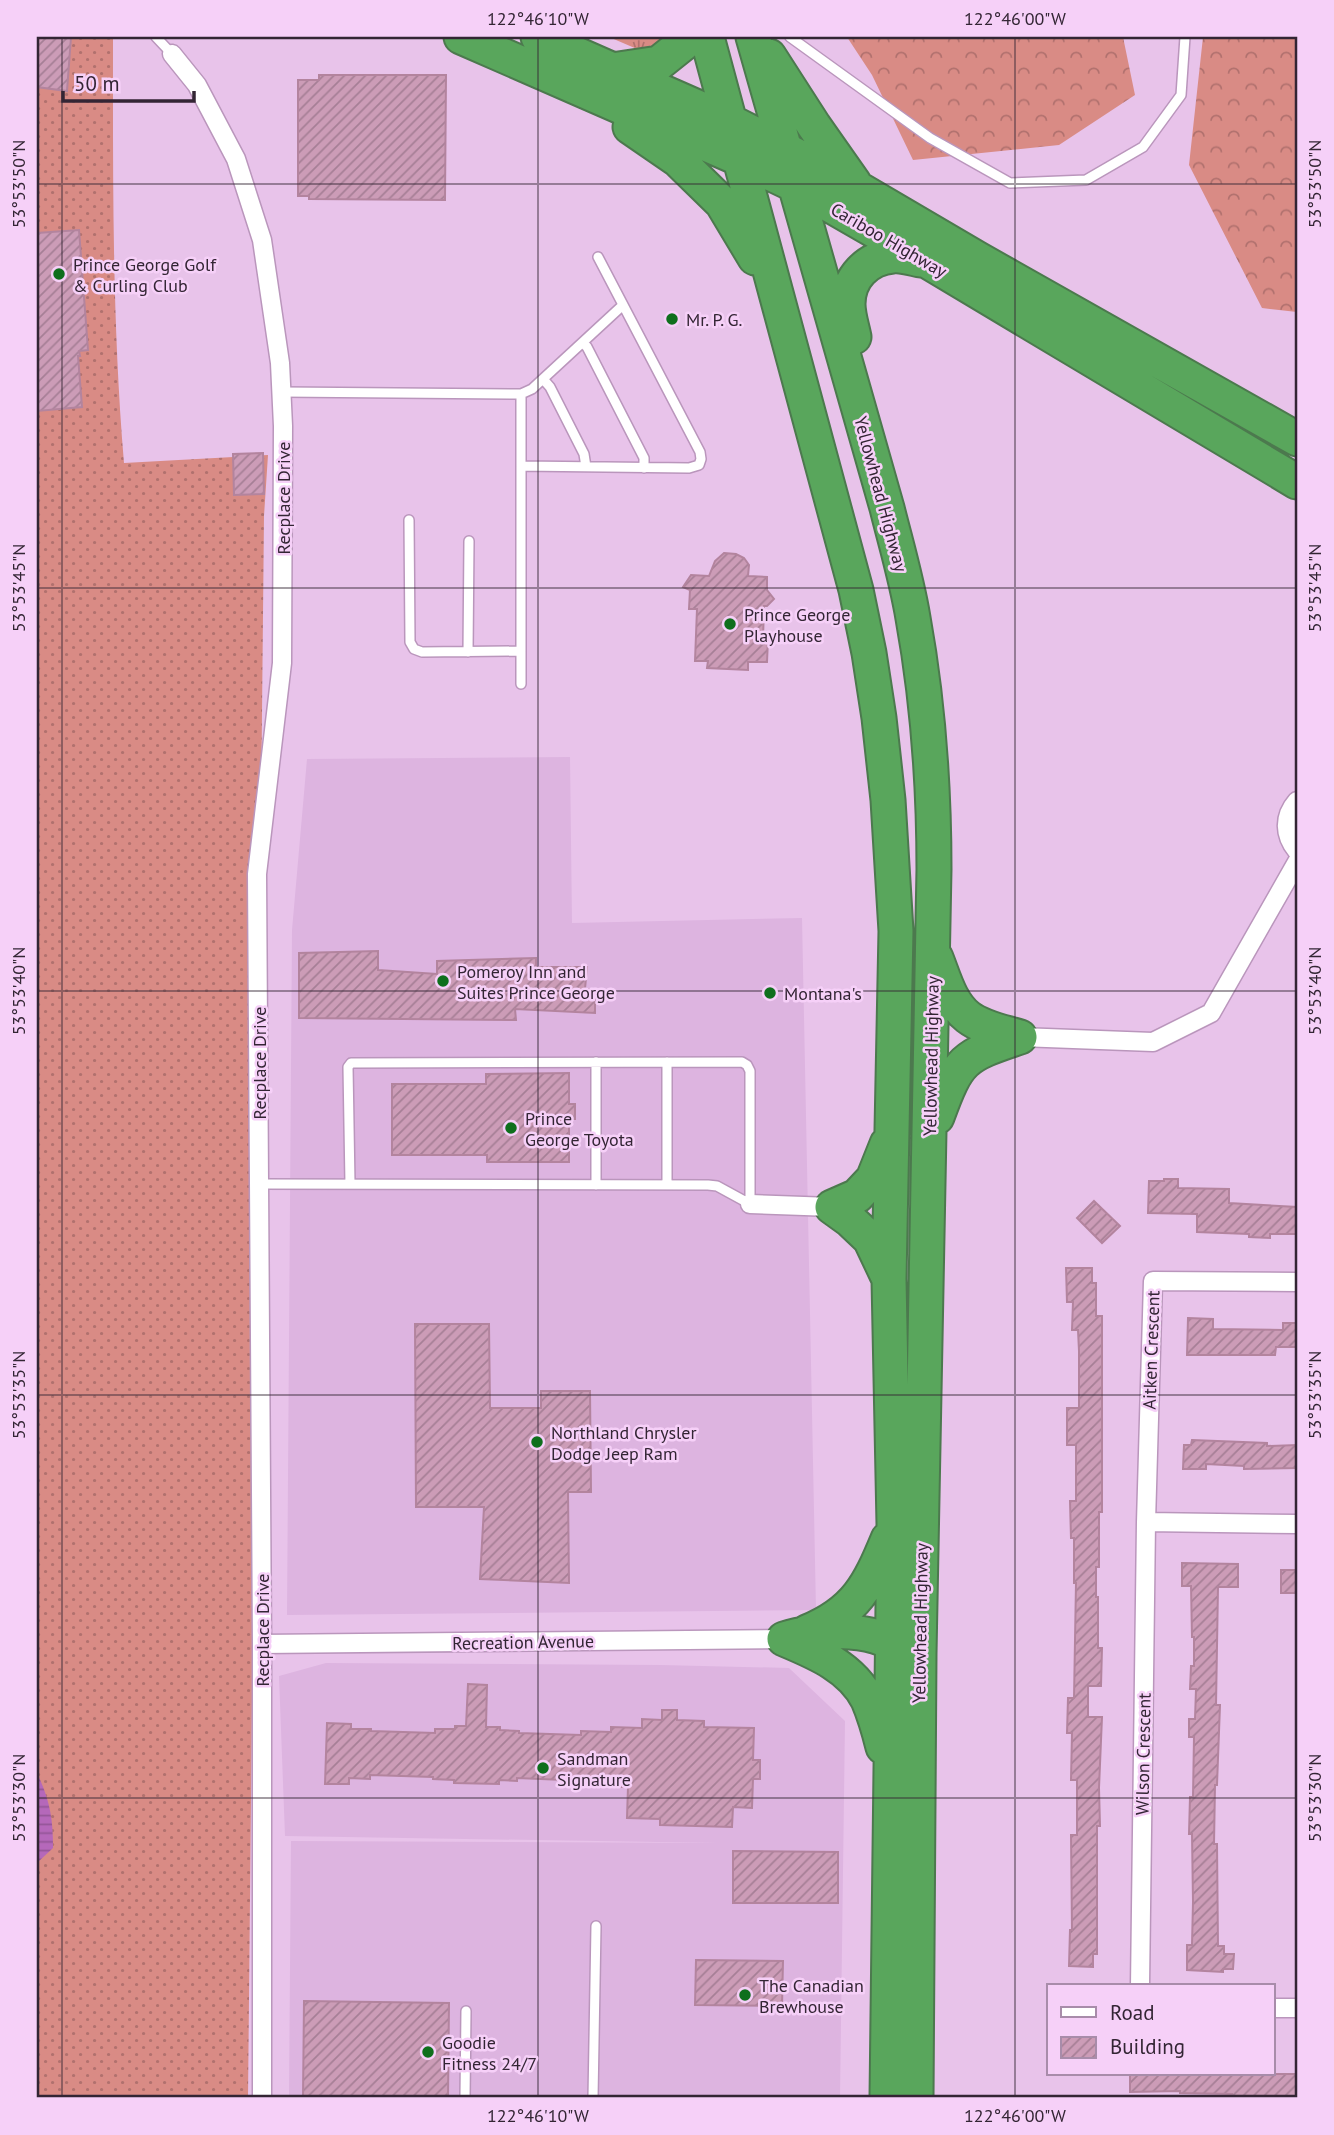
<svg xmlns="http://www.w3.org/2000/svg" width="1334" height="2135" viewBox="0 0 1334 2135" font-family="'PT Sans',sans-serif">
	<defs>
		<pattern id="grass-dots" width="8" height="8" patternUnits="userSpaceOnUse" patternTransform="scale(1.75)"><rect width="8" height="8" fill="#d98b85"/><path d="M2 2h.1M6 6h.1" fill="none" stroke="#b1716e" stroke-width="1.8" stroke-linecap="round"/></pattern>
		<pattern id="forest-crowns" width="20" height="18" patternUnits="userSpaceOnUse" patternTransform="scale(1.75)"><rect width="20" height="18" fill="#d98b85"/><path d="M2 6a3 3 0 1 1 6 0M12 15a3 3 0 1 1 6 0" fill="none" stroke="#b1716e"/></pattern>
		<pattern id="park-tufts" width="24" height="20" patternUnits="userSpaceOnUse" patternTransform="scale(1.75)"><rect width="24" height="20" fill="#d98b85"/><path d="M3 7l-1-3M5 7V3M7 7l1-3M15 17l-1-3M17 17v-4M19 17l1-3" fill="none" stroke="#b1716e"/></pattern>
		<pattern id="water-rules" width="6" height="5" patternUnits="userSpaceOnUse" patternTransform="scale(1.75)"><rect width="6" height="5" fill="#b568ba"/><path d="M0 2.5h6" fill="none" stroke="#945598"/></pattern>
		<pattern id="building-hatch" width="6" height="6" patternUnits="userSpaceOnUse" patternTransform="scale(1.75)"><rect width="6" height="6" fill="#cc9cb7"/><path d="M-1 1l2-2M0 6l6-6M5 7l2-2" fill="none" stroke="#a67f96"/></pattern>
	</defs>
	<rect width="100%" height="100%" fill="#e8c3ea"/>
	<path fill="#ddb4e0" d="M 570,757 L 572,923 L 802,918 L 816,1610 L 287,1615 L 292,930 L 307,759 Z
		M 326,1663 L 661,1665 L 789,1668 L 845,1721 L 840,2098 L 289,2098 L 291,1841 L 718,1843 L 285,1836 L 279,1676 Z"/>
	<path fill="url(#grass-dots)" d="M 37,37 L 113,37 C 113,179 112,321 124,463 L 268,455 L 264,516 L 248,2098 L 37,2098 Z"/>
	<path fill="url(#forest-crowns)" d="M 847,37 L 1123,37 L 1135,95 L 1059,145 L 913,160 L 872,75 Z
		M 1203,37 L 1297,37 L 1297,312 L 1262,308 L 1189,165 Z"/>
	<path fill="url(#park-tufts)" d="M 609,37 L 669,37 L 651,55 Z"/>
	<path fill="url(#water-rules)" d="M 37,1773 C 50,1800 53,1819 53,1848 L 37,1863 Z"/>
	<path fill="url(#building-hatch)" stroke="#b3849e" stroke-width="2" d="M 37,37 L 71,37 L 67,91 L 37,87 Z
		M 319,75 L 446,75 L 445,200 L 309,199 L 309,196 L 298,196 L 298,80 L 319,80 Z
		M 79,230 L 88,350 L 79,351 L 80,356 L 78,356 L 82,407 L 37,411 L 37,233 Z
		M 263,453 L 264,494 L 234,495 L 233,454 Z
		M 724,553 L 736,554 L 744,558 L 749,565 L 748,576 L 767,577 L 767,590 L 774,599 L 767,606 L 764,606 L 763,639 L 768,639 L 767,662 L 748,662 L 748,670 L 707,668 L 708,661 L 695,661 L 697,609 L 689,609 L 690,590 L 683,587 L 691,575 L 709,576 L 715,561 Z
		M 378,951 L 378,970 L 437,974 L 437,961 L 536,958 L 536,967 L 587,967 L 585,989 L 595,989 L 595,1013 L 515,1009 L 516,1020 L 299,1018 L 299,953 Z
		M 569,1073 L 569,1104 L 575,1104 L 575,1119 L 569,1119 L 569,1162 L 487,1162 L 487,1155 L 392,1155 L 392,1084 L 486,1084 L 486,1074 Z
		M 1164,1179 L 1178,1179 L 1178,1188 L 1229,1189 L 1229,1203 L 1297,1207 L 1297,1234 L 1270,1234 L 1270,1238 L 1249,1237 L 1249,1234 L 1197,1232 L 1197,1214 L 1148,1213 L 1149,1181 L 1164,1181 Z
		M 1094,1201 L 1120,1226 L 1102,1243 L 1077,1218 Z
		M 1066,1268 L 1092,1268 L 1092,1283 L 1096,1283 L 1096,1316 L 1102,1316 L 1102,1512 L 1099,1512 L 1099,1567 L 1096,1567 L 1096,1597 L 1098,1597 L 1098,1648 L 1102,1648 L 1101,1686 L 1088,1686 L 1088,1717 L 1102,1717 L 1099,1788 L 1100,1826 L 1097,1826 L 1097,1954 L 1093,1954 L 1093,1967 L 1069,1966 L 1070,1930 L 1072,1930 L 1071,1835 L 1077,1835 L 1077,1780 L 1071,1780 L 1072,1733 L 1067,1733 L 1068,1698 L 1074,1698 L 1076,1583 L 1074,1583 L 1074,1538 L 1071,1538 L 1070,1501 L 1076,1501 L 1076,1445 L 1067,1445 L 1067,1408 L 1079,1408 L 1079,1351 L 1078,1330 L 1072,1330 L 1073,1302 L 1067,1302 Z
		M 1188,1318 L 1213,1319 L 1213,1329 L 1283,1330 L 1283,1323 L 1297,1323 L 1297,1347 L 1276,1347 L 1275,1355 L 1187,1355 Z
		M 415,1324 L 489,1324 L 490,1408 L 541,1408 L 541,1391 L 590,1391 L 591,1492 L 568,1492 L 569,1583 L 480,1579 L 484,1507 L 416,1507 Z
		M 1192,1440 L 1267,1443 L 1267,1446 L 1297,1445 L 1297,1468 L 1244,1469 L 1244,1466 L 1206,1464 L 1206,1469 L 1183,1469 L 1184,1445 L 1191,1445 Z
		M 1182,1563 L 1238,1564 L 1238,1587 L 1218,1587 L 1216,1705 L 1220,1705 L 1217,1785 L 1215,1785 L 1214,1844 L 1217,1844 L 1218,1946 L 1224,1946 L 1224,1954 L 1234,1954 L 1233,1969 L 1223,1969 L 1223,1972 L 1187,1970 L 1187,1945 L 1192,1945 L 1193,1902 L 1192,1834 L 1189,1834 L 1190,1797 L 1193,1797 L 1194,1737 L 1189,1737 L 1189,1719 L 1195,1719 L 1196,1689 L 1190,1689 L 1191,1666 L 1194,1666 L 1194,1637 L 1192,1637 L 1191,1586 L 1182,1586 Z
		M 1281,1570 L 1297,1570 L 1297,1593 L 1281,1593 Z
		M 468,1684 L 487,1685 L 486,1727 L 500,1727 L 500,1730 L 519,1731 L 519,1733 L 581,1735 L 581,1731 L 611,1732 L 611,1727 L 642,1728 L 642,1719 L 662,1720 L 662,1710 L 677,1710 L 677,1720 L 704,1721 L 704,1727 L 754,1728 L 753,1760 L 760,1760 L 760,1779 L 753,1779 L 752,1808 L 733,1807 L 732,1827 L 660,1825 L 660,1819 L 627,1818 L 628,1787 L 611,1787 L 611,1782 L 517,1778 L 517,1781 L 499,1780 L 499,1784 L 454,1783 L 454,1780 L 433,1779 L 433,1777 L 370,1775 L 370,1779 L 349,1778 L 349,1784 L 325,1784 L 327,1723 L 351,1724 L 351,1729 L 371,1729 L 371,1731 L 435,1733 L 435,1729 L 455,1729 L 455,1726 L 466,1726 Z
		M 733,1851 L 838,1852 L 838,1903 L 733,1903 Z
		M 696,1960 L 783,1961 L 782,2006 L 695,2005 Z
		M 304,2001 L 449,2003 L 448,2098 L 303,2098 Z
		M 1130,2074 L 1297,2074 L 1297,2096 L 1232,2097 L 1232,2094 L 1180,2093 L 1180,2091 L 1130,2092 Z"/>
	<g fill="none" stroke-linecap="round" stroke-linejoin="round">
		<g stroke="#ba96bc" stroke-width="12">
			<path id="lane" d="M 156,37 L 172,54
				M 790,37 L 930,138 L 1010,183 L 1086,180 L 1143,147 L 1181,95 L 1185,37
				M 583,343 L 587,347 L 644,458 L 644,468
				M 543,379 L 550,387 L 584,454 L 586,467
				M 282,392 L 521,394 L 532,389 L 623,305
				M 521,394 L 521,684
				M 521,466 L 689,468 L 699,465 L 701,459 L 700,452 L 598,257
				M 409,520 L 410,642 L 414,649 L 422,652 L 521,651
				M 468,652 L 469,541
				M 596,1062 L 596,1185
				M 259,1184 L 708,1185 L 717,1186 L 750,1204 L 750,1071 L 747,1065 L 742,1062 L 351,1063 L 348,1067 L 350,1184
				M 667,1185 L 667,1062
				M 465,2098 L 466,2011
				M 593,2098 L 596,1926"/>
		</g>
		<g stroke="#ba96bc" stroke-width="21">
			<path id="street" d="M 172,54 L 197,85 L 236,159 L 262,240 L 280,363 L 283,426 L 282,663 L 257,874 L 262,1644 L 262,2098
				M 1297,801 C 1283,817 1284,835 1297,851
				M 1020,1037 L 1153,1042 L 1211,1013 L 1297,862
				M 750,1204 L 832,1207
				M 1146,1522 L 1297,1524
				M 262,1644 L 784,1639
				M 1140,1986 L 1146,1522 L 1153,1281 L 1297,1282
				M 1273,2008 L 1297,2008"/>
		</g>
		<g stroke="#4c794e" stroke-width="37">
			<path id="highway" d="M 461,37 L 740,159 L 795,185 L 927,261 L 1297,482
				M 538,37 L 729,121 L 786,150 L 857,188 L 978,259 L 1297,439
				M 707,37 L 856,590 L 869,653 L 879,718 L 888,800 L 896,931 L 889,1279 L 894,1524 L 887,2098
				M 753,37 L 887,508 C 896,544 907,581 913,618 C 928,701 934,785 934,869 L 919,1654 L 916,2098
				M 769,56 L 814,126 L 854,183
				M 612,70 L 659,63 L 684,43 L 686,37
				M 630,127 L 678,160 L 722,203 L 755,258
				M 854,337 C 852,327 848,315 848,304 C 848,278 867,258 893,256 C 901,255 911,258 920,260
				M 936,958 C 944,978 950,1003 968,1017 C 982,1028 1004,1032 1020,1037
				M 937,1117 C 958,1059 963,1056 1020,1037
				M 832,1207 L 857,1196 L 873,1179 L 887,1144
				M 832,1207 L 850,1220 L 870,1239 L 888,1277
				M 807,1632 C 856,1612 869,1585 888,1539
				M 784,1639 C 814,1629 889,1624 905,1658
				M 784,1639 C 815,1652 852,1667 868,1700 C 874,1714 879,1731 883,1747"/>
		</g>
		<use href="#lane" stroke="#fff" stroke-width="9"/>
		<use href="#street" stroke="#fff" stroke-width="18"/>
		<use href="#highway" stroke="#59a65c" stroke-width="33"/>
	</g>
	<path fill="none" stroke="#332534" stroke-width="2" stroke-opacity="0.45" d="M 62,37 L 62,2098M 538,37 L 538,2098M 1015,37 L 1015,2098M 37,184 L 1297,184M 37,588 L 1297,588M 37,991 L 1297,991M 37,1395 L 1297,1395M 37,1798 L 1297,1798"/>
	<g fill="#0f6f1d" stroke="#f6d0f8" stroke-width="2.5">
		<circle cx="59" cy="274" r="7"/>
		<circle cx="672" cy="319" r="7"/>
		<circle cx="730" cy="624" r="7"/>
		<circle cx="443" cy="981" r="7"/>
		<circle cx="770" cy="993" r="7"/>
		<circle cx="511" cy="1128" r="7"/>
		<circle cx="537" cy="1442" r="7"/>
		<circle cx="543" cy="1768" r="7"/>
		<circle cx="745" cy="1995" r="7"/>
		<circle cx="428" cy="2052" r="7"/>
	</g>
	<g text-anchor="middle" dominant-baseline="central" stroke-width="5" stroke-linejoin="round" paint-order="stroke">
		<g font-size="18" fill="#332534" stroke="#f6d0f8">
			<text transform="translate(889 240) rotate(30)">Cariboo Highway</text>
			<text transform="translate(881 494) rotate(75)">Yellowhead Highway</text>
			<text transform="translate(283 498) rotate(-90)">Recplace Drive</text>
			<text transform="translate(931 1056) rotate(-89)">Yellowhead Highway</text>
			<text transform="translate(259 1063) rotate(-90)">Recplace Drive</text>
			<text transform="translate(1151 1350) rotate(-88)">Aitken Crescent</text>
			<text transform="translate(920 1623) rotate(-89)">Yellowhead Highway</text>
			<text transform="translate(262 1630) rotate(-90)">Recplace Drive</text>
			<text transform="translate(523 1642) rotate(-1)">Recreation Avenue</text>
			<text transform="translate(1143 1754) rotate(-89)">Wilson Crescent</text>
		</g>
		<g font-size="18" fill="#332534" stroke="#f6d0f8" text-anchor="start">
			<text x="73" y="264">Prince George Golf<tspan x="73" dy="21">&amp; Curling Club</tspan></text>
			<text x="686" y="319">Mr. P. G.</text>
			<text x="744" y="614">Prince George<tspan x="744" dy="21">Playhouse</tspan></text>
			<text x="457" y="971">Pomeroy Inn and<tspan x="457" dy="21">Suites Prince George</tspan></text>
			<text x="784" y="993">Montana's</text>
			<text x="525" y="1118">Prince<tspan x="525" dy="21">George Toyota</tspan></text>
			<text x="551" y="1432">Northland Chrysler<tspan x="551" dy="21">Dodge Jeep Ram</tspan></text>
			<text x="557" y="1758">Sandman<tspan x="557" dy="21">Signature</tspan></text>
			<text x="759" y="1985">The Canadian<tspan x="759" dy="21">Brewhouse</tspan></text>
			<text x="442" y="2042">Goodie<tspan x="442" dy="21">Fitness 24/7</tspan></text>
		</g>
	</g>
	<rect width="1334" height="2135" fill="none" stroke="#f6d0f8" stroke-width="77"/>
	<rect x="1047" y="1984" width="228" height="91" fill="#f6d0f8" stroke="#a88caa" stroke-width="2"/>
	<rect x="1061" y="2007" width="35" height="10" fill="#ffffff" stroke="#a88caa" stroke-width="2"/>
	<text x="1110" y="2020" font-size="21" fill="#332534">Road</text>
	<rect x="1061" y="2037" width="35" height="21" fill="url(#building-hatch)" stroke="#a88caa" stroke-width="2"/>
	<text x="1110" y="2054" font-size="21" fill="#332534">Building</text>
	<path d="M63 91v10h131v-10" fill="none" stroke="#332534" stroke-width="3.5"/>
	<text x="74" y="91" font-size="21" fill="#332534" stroke="#f6d0f8" stroke-width="5" paint-order="stroke">50 m</text>
	<rect x="38" y="38" width="1258" height="2058" fill="none" stroke="#332534" stroke-width="2.5"/>
	<g font-size="18" text-anchor="middle" fill="#332534">
		<text x="538" y="25">122°46'10"W</text>
		<text x="1015" y="25">122°46'00"W</text>
		<text transform="translate(19 184) rotate(-90)" y="6">53°53'50"N</text>
		<text transform="translate(1315 184) rotate(-90)" y="6">53°53'50"N</text>
		<text transform="translate(19 588) rotate(-90)" y="6">53°53'45"N</text>
		<text transform="translate(1315 588) rotate(-90)" y="6">53°53'45"N</text>
		<text transform="translate(19 991) rotate(-90)" y="6">53°53'40"N</text>
		<text transform="translate(1315 991) rotate(-90)" y="6">53°53'40"N</text>
		<text transform="translate(19 1395) rotate(-90)" y="6">53°53'35"N</text>
		<text transform="translate(1315 1395) rotate(-90)" y="6">53°53'35"N</text>
		<text transform="translate(19 1798) rotate(-90)" y="6">53°53'30"N</text>
		<text transform="translate(1315 1798) rotate(-90)" y="6">53°53'30"N</text>
		<text x="538" y="2122">122°46'10"W</text>
		<text x="1015" y="2122">122°46'00"W</text>
	</g>
</svg>
